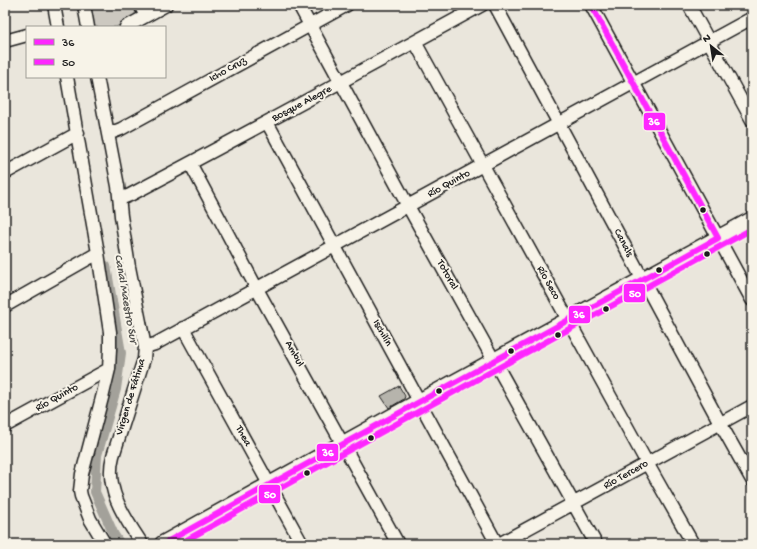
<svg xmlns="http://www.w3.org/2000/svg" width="757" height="549" viewBox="0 0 757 549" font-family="'Gochi Hand',sans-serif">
	<rect width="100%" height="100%" fill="#eae6dc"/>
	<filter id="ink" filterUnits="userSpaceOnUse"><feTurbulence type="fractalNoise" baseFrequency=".025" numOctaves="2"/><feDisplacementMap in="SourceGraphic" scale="8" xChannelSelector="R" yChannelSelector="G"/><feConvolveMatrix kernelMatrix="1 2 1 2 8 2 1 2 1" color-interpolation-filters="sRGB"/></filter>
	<g filter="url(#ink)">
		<path fill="#ccc8c0" stroke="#74726e" d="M 88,5 L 133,5 L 136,10 L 134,17 L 116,27 L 92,27 Z"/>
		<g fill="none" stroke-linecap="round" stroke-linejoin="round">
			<path stroke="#a3a19a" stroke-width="10" d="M 106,266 L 121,353 L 116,389 L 97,455 L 95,492 L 114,535 L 120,544"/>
		</g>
		<path fill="#b6b4ac" stroke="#1c1c1c" d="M 399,386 L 405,396 L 404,399 L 389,408 L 381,396 Z"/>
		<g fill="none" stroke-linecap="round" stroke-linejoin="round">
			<g stroke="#1c1c1c" stroke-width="15">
				<path id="minor" d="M 54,5 L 58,27
					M 84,5 L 88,27
					M 140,5 L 146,16
					M 299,5 L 408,206 L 596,544
					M 495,5 L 720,423 L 752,480
					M 591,5 L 752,300
					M 689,5 L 752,120
					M 126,27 L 166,5
					M 5,41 L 27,35
					M 415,42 L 647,463 L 693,544
					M 67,77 L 98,253 L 110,332 L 110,349 L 109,369 L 103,394 L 82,474 L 80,491 L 81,496 L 90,519 L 105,544
					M 97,77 L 118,186 L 121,216 L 129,267 L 145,347 L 144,359 L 141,368 L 113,456 C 104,489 125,518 142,544
					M 267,122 L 497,544
					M 108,134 L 121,129 L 347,5
					M 190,163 L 257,289 L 398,544
					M 5,173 L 78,133
					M 120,199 L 130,195 C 248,133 365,69 482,5
					M 5,306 L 98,253
					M 183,328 L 302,544
					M 145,347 L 155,344 L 752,18
					M 5,426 L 109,369
					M 499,544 L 752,406"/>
			</g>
			<g stroke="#1c1c1c" stroke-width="19">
				<path id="major" d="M 163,544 L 419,402 L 752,220"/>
			</g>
			<use href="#minor" stroke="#f7f3e8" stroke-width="12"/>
			<use href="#major" stroke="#f7f3e8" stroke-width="16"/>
			<g stroke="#f7f3e8" stroke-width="9">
				<path id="bus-1" d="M 591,5 L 718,238
					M 163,544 L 419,402 L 718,238"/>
			</g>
			<g stroke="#f7f3e8" stroke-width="9">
				<path id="bus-2" d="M 179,544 L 423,409 L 752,229"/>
			</g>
			<use href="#bus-1" stroke="#fe27ff" stroke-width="6"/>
			<use href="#bus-2" stroke="#fe27ff" stroke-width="6"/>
		</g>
	</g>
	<g fill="#1c1c1c" stroke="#f7f3e8" stroke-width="1.5">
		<circle cx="703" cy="210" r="3.5"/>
		<circle cx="707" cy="254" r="3.5"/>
		<circle cx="659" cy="270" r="3.5"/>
		<circle cx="606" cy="309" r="3.5"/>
		<circle cx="558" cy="335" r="3.5"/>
		<circle cx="511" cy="351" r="3.5"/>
		<circle cx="439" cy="391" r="3.5"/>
		<circle cx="371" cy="438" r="3.5"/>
		<circle cx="307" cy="473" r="3.5"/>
	</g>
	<g text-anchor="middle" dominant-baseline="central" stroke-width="4" stroke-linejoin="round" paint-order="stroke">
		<g font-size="11" fill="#1c1c1c" stroke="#f7f3e8">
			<text transform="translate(228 70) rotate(-29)">Icho Cruz</text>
			<text transform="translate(302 104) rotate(-28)">Bosque Alegre</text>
			<text transform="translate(449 184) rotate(-29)">Río Quinto</text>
			<text transform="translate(623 243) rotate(62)">Canals</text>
			<text transform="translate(447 275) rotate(61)">Totoral</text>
			<text transform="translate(548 283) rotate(61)">Río Seco</text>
			<text transform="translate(382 333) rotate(61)">Ischilín</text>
			<text transform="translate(294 354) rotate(61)">Ambul</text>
			<text transform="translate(131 397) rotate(-73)">Virgen de Fátima</text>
			<text transform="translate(57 398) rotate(-29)">Río Quinto</text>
			<text transform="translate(243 436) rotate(61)">Thea</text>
			<text transform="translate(626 475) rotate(-29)">Río Tercero</text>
		</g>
		<g font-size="12" font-style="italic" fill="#52514e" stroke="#f7f3e8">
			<text transform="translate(125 299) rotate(80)">Canal Maestro Sur</text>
		</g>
	</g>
	<g stroke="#f7f3e8" stroke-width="1.5">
		<rect x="643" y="112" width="23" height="19" rx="4" fill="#fe27ff"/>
		<rect x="623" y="283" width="23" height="20" rx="4" fill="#fe27ff"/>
		<rect x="568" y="305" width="23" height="19" rx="4" fill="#fe27ff"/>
		<rect x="316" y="443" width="23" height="19" rx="4" fill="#fe27ff"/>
		<rect x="258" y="484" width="23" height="20" rx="4" fill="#fe27ff"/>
	</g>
	<g font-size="11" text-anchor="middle" font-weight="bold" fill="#fff">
		<text x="654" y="125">36</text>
		<text x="635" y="297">50</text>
		<text x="579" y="318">36</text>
		<text x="328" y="456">36</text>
		<text x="270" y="498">50</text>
	</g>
	<rect width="757" height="549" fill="none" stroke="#f7f3e8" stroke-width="20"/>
	<rect x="10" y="10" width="737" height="529" fill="none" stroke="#1c1c1c" stroke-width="1.5" filter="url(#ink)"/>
	<rect x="26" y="26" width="140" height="52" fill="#f7f3e8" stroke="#9f9d96"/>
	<rect x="34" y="39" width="20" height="6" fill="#fe27ff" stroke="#9f9d96"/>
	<text x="62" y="46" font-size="12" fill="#1c1c1c">36</text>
	<rect x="34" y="59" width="20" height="6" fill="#fe27ff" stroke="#9f9d96"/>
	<text x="62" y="66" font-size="12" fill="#1c1c1c">50</text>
	<g transform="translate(711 46) rotate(330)" stroke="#f7f3e8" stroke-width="3" paint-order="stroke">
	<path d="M0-3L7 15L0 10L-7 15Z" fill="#1c1c1c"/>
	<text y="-6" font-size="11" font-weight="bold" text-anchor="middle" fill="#1c1c1c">N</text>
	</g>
</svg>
